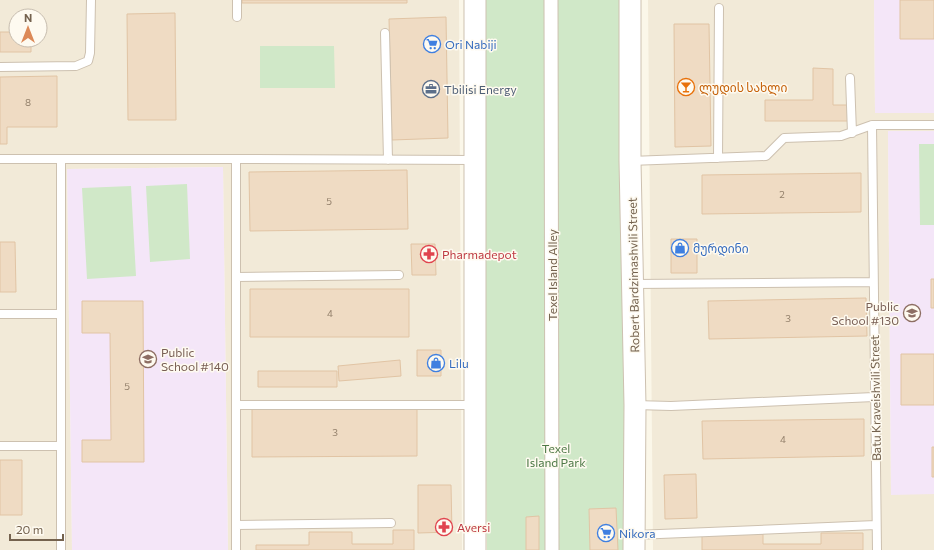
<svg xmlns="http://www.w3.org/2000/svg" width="934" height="550" viewBox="0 0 934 550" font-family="Commissioner,'Noto Sans Georgian',sans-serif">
	<rect width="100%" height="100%" fill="#fbf7e9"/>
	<path fill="#f2ead8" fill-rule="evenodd" d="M 0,0 L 459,0 L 462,550 L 228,550 L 223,167 L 67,169 L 72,550 L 0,550 ZM 16,16 L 40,16 L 40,40 L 16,40 Z
		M 648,0 L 874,0 L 875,113 L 934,113 L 934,131 L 888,131 L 891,494 L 934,494 L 934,550 L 653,550 Z"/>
	<path fill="#f4e6f8" d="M 874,0 L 934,0 L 934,113 L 875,113 Z
		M 888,131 L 934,131 L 934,494 L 891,495 Z
		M 223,167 L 228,550 L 72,550 L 67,169 Z"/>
	<path fill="#d0e8c8" d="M 481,0 L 620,0 L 628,550 L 487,550 Z
		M 260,46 L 334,46 L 335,88 L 260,88 Z
		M 919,144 L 934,144 L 934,225 L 920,225 Z
		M 187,184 L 190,259 L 150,262 L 146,186 Z
		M 131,186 L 136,276 L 87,279 L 82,188 Z"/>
	<path fill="#efdbc3" stroke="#e1c4a4" d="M 242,0 L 407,0 L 407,3 L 242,3 Z
		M 900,0 L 934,0 L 934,39 L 900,39 Z
		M 175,13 L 176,120 L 128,120 L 127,14 Z
		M 446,17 L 448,138 L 392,140 L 389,19 Z
		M 674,24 L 709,24 L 711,146 L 675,147 Z
		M 0,32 L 16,32 L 16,40 L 31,40 L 31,52 L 0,52 Z
		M 813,68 L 833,69 L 833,105 L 849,105 L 849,121 L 765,121 L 765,100 L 813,100 Z
		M 57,76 L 57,127 L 7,127 L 7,144 L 0,144 L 0,77 Z
		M 407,170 L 408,229 L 250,231 L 249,172 Z
		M 861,173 L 861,212 L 702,214 L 702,175 Z
		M 671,239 L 697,239 L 697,273 L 671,273 Z
		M 0,242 L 15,242 L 16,292 L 0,292 Z
		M 411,244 L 435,244 L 436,275 L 412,275 Z
		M 931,279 L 934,279 L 934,308 L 931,308 Z
		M 250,289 L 409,289 L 409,337 L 250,337 Z
		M 866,298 L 867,336 L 709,339 L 708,301 Z
		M 82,301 L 143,301 L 144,462 L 82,462 L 82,440 L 111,440 L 110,333 L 82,333 Z
		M 417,350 L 441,350 L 441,376 L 417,376 Z
		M 901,354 L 934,354 L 934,405 L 901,405 Z
		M 400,360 L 401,376 L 339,381 L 338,366 Z
		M 258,371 L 337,371 L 337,387 L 258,387 Z
		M 417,408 L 417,456 L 252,457 L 252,409 Z
		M 864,419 L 864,456 L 703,459 L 702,421 Z
		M 932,447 L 934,447 L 934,477 L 932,477 Z
		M 0,460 L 22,460 L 22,515 L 0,515 Z
		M 696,474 L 697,518 L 665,519 L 664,475 Z
		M 418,485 L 451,485 L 452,532 L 418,533 Z
		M 616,508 L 618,550 L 590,550 L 589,509 Z
		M 539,516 L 539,550 L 526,550 L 526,517 Z
		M 393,530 L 414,530 L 414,550 L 256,550 L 256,545 L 309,545 L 309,532 L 352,532 L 352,544 L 393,544 Z
		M 821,533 L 863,533 L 863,550 L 702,550 L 702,534 L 763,534 L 763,544 L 821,544 Z"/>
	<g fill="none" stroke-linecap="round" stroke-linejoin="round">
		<g stroke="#cdc1b0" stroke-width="10">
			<path id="service" d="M 237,0 L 237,17
				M 385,33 L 388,160
				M 0,67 L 76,66 L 88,61 L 90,53 L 91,0
				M 850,78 L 852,133
				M 872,125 L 877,550
				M 718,158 L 719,8
				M 0,159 L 236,159 L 236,550
				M 61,159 L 61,550
				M 236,159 L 474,160
				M 630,161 L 766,156 L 784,138 L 841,136 L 872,125 L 934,125
				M 236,277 L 399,275
				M 633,284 L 873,282
				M 0,314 L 61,314
				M 236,405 L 475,405
				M 635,405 L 671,406 L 874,397
				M 0,446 L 61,446
				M 236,525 L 391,523
				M 635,535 L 876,525"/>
		</g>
		<g stroke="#cdc1b0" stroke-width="15">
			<path id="pedestrian" d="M 551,0 L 552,550"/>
		</g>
		<g stroke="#cdc1b0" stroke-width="23">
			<path id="tertiary" d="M 475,0 L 475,550
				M 630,0 L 630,161 L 635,405 L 634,550"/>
		</g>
		<use href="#service" stroke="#fff" stroke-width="8"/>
		<use href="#pedestrian" stroke="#fff" stroke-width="13"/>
		<use href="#tertiary" stroke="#fff" stroke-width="21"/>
	</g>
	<defs>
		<g id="supermarket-ring" transform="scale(0.9)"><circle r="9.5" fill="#fefaf0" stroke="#3f7fe0" stroke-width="1.5"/><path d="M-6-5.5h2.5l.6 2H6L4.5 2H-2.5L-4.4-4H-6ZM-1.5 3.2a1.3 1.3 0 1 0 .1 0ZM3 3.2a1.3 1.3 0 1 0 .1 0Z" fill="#3f7fe0"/></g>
		<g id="bar-ring" transform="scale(0.9)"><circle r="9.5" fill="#fefaf0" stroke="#e8710a" stroke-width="1.5"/><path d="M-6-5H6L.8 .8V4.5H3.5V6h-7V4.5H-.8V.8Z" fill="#e8710a"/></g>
		<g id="office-ring" transform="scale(0.9)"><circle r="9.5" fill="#fefaf0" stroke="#5c6f8a" stroke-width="1.5"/><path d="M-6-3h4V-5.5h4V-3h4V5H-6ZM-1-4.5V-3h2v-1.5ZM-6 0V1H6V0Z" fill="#5c6f8a"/></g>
		<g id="shop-ring" transform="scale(0.9)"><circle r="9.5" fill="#fefaf0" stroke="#3f7fe0" stroke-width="1.5"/><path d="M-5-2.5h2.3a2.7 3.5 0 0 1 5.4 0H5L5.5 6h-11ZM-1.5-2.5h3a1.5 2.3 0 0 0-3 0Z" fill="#3f7fe0"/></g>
		<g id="pharmacy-ring" transform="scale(0.9)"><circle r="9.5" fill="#fefaf0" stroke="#e0444e" stroke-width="1.5"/><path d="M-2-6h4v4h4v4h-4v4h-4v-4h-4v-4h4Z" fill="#e0444e"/></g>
		<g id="school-ring" transform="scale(0.9)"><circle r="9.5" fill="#fefaf0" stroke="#8d6e63" stroke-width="1.5"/><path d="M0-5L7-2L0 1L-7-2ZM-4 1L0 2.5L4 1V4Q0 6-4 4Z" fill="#8d6e63"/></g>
	</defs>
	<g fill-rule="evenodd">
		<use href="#supermarket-ring" x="432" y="44"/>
		<use href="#bar-ring" x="686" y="87"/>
		<use href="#office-ring" x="431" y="89"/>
		<use href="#shop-ring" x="680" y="248"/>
		<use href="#pharmacy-ring" x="429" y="254"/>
		<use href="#school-ring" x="912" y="313"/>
		<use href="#school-ring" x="148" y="359"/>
		<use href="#shop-ring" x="436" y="363"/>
		<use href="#pharmacy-ring" x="444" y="527"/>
		<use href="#supermarket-ring" x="606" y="533"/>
	</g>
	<g text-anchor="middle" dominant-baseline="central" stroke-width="3" stroke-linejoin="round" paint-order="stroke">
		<g font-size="10" fill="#93806b">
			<text x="28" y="102">8</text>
			<text x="782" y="194">2</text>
			<text x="329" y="201">5</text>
			<text x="330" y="313">4</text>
			<text x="788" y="318">3</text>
			<text x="127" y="386">5</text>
			<text x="335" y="432">3</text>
			<text x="783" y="439">4</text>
		</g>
		<g font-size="12" fill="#366cbe" stroke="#fefaf0" text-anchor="start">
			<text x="445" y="44">Ori Nabiji</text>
			<text x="693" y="248">მურდინი</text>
			<text x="449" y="363">Lilu</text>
			<text x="619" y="533">Nikora</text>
		</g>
		<g font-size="12" fill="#c56008" stroke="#fefaf0" text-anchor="start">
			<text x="699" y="87">ლუდის სახლი</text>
		</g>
		<g font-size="12" fill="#4e5e75" stroke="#fefaf0" text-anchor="start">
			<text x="444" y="89">Tbilisi Energy</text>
		</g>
		<g font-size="12" fill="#be3a42" stroke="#fefaf0" text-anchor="start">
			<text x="442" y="254">Pharmadepot</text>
			<text x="457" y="527">Aversi</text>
		</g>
		<g font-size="12" fill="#74624e" stroke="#fefaf0">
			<text transform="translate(552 275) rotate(-90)">Texel Island Alley</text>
			<text transform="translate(633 275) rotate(-91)">Robert Bardzimashvili Street</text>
			<text transform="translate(875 398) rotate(-91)">Batu Kraveishvili Street</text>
		</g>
		<g font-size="12" fill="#785e54" stroke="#fefaf0" text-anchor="end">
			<text x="899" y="306">Public<tspan x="899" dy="14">School #130</tspan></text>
			<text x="161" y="352" text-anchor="start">Public<tspan x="161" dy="14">School #140</tspan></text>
		</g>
		<g font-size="12" fill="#4e7947" stroke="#fefaf0">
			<text x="556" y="448">Texel<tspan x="556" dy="14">Island Park</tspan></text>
		</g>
	</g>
	<g transform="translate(28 28)"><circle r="19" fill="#fefaf0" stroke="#c7bdaf"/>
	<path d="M0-3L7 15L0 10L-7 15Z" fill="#dc8957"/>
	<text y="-6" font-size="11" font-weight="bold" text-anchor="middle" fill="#74624e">N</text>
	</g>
	<path d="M10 534v6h53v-6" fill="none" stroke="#74624e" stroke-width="2"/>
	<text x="16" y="534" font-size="12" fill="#74624e" stroke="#fefaf0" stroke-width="3" paint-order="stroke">20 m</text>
</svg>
